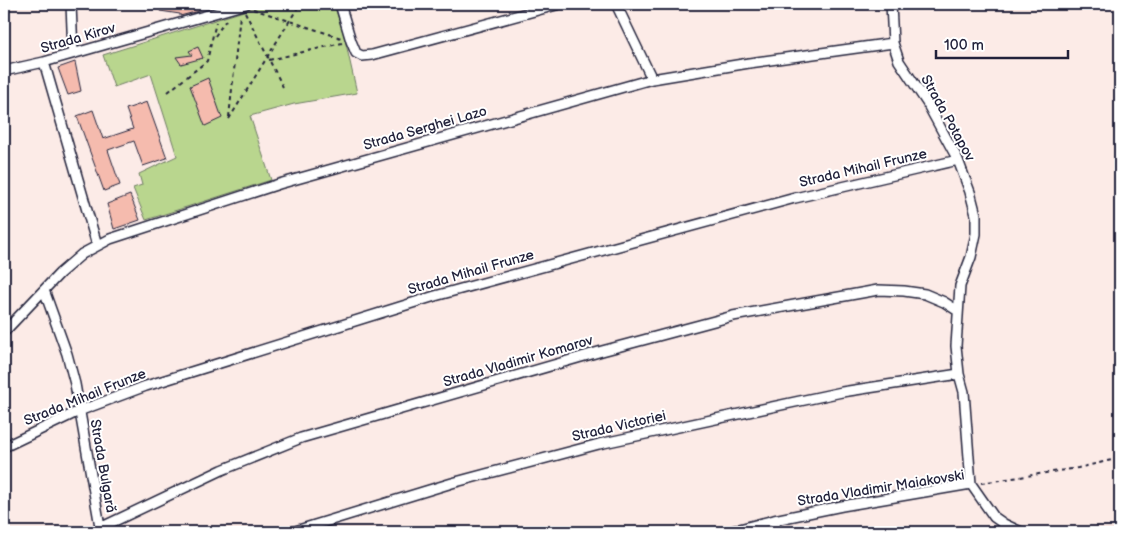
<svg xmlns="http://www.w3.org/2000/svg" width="1124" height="536" viewBox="0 0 1124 536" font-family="'Balsamiq Sans',sans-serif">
	<rect width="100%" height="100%" fill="#fcebe7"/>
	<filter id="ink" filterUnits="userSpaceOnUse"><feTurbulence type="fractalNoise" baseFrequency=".02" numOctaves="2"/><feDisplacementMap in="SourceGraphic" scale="10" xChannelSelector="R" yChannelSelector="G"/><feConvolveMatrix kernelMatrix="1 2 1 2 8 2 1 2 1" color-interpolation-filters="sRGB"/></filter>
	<g filter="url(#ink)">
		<path fill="#b9d68e" stroke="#6e7c64" d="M 266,4 L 334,4 L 344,35 L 357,93 L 294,104 L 250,116 L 271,180 L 146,220 L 133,188 L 142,185 L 139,174 L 177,156 L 151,74 L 114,87 L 103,55 Z"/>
		<path fill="#f5bbae" stroke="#22223b" d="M 157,4 L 198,4 L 199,11 L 180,16 L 180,14 L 160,11 Z
			M 198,47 L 203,58 L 181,64 L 176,57 L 192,55 L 189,51 Z
			M 75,62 L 81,91 L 68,95 L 58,68 Z
			M 208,78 L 222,118 L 205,126 L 190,86 Z
			M 147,102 L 167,158 L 143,166 L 134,141 L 108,150 L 120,185 L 104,191 L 77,116 L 93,110 L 103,139 L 133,129 L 126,109 Z
			M 130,195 L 140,220 L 114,229 L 107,204 Z"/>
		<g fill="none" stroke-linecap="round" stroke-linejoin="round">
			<g stroke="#22223b" stroke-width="12">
				<path id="street" d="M 71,4 L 73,53
					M 340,4 L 351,41 L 356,53 L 362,56 L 372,55 L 560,4
					M 616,4 L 652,79
					M 891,4 L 893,43 L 899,61 L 927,103 L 958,160 L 970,192 L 976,215 L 976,234 L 971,257 L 960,286 L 956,346 L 959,374 L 964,392 L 971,484 L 994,517 L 1004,524 L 1021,532
					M 44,62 L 97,245
					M 4,71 L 44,62 L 246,4
					M 44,290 L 67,354 L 75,384 L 101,532
					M 4,332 L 60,273 L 82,254 L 110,239 L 279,184 L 652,79 L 749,63 L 893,43
					M 4,447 L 79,411 L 146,386 L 435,296 L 795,198 L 958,160
					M 774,520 L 777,532
					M 100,528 L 222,470 L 301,438 L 602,351 L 733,316 L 878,290 L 904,291 L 925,294 L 944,302 L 958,311
					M 292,532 L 452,483 L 599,444 L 842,392 L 959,374
					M 728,532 L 774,520 L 842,506 L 971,484"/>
			</g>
			<path stroke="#22223b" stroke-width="2" stroke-dasharray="4 4" stroke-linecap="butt" d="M 253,9 L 341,38
				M 245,12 L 283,87
				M 215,36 L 226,20
				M 269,60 L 342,43
				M 168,92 L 207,61 L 216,22
				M 229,117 L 240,15
				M 229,119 L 300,4
				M 981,483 L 1078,468 L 1120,458"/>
			<use href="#street" stroke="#fff" stroke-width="9"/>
		</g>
	</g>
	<g text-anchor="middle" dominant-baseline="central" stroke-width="4" stroke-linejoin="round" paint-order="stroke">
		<g font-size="14" fill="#22223b" stroke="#fff">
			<text transform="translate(78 38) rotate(-16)">Strada Kirov</text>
			<text transform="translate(948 118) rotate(61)">Strada Potapov</text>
			<text transform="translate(425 128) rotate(-16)">Strada Serghei Lazo</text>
			<text transform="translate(863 168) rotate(-13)">Strada Mihail Frunze</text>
			<text transform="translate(471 272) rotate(-16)">Strada Mihail Frunze</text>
			<text transform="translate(518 361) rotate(-16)">Strada Vladimir Komarov</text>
			<text transform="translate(85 397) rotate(-22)">Strada Mihail Frunze</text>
			<text transform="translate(619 426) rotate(-13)">Strada Victoriei</text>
			<text transform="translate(103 466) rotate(80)">Strada Bulgară</text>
			<text transform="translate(881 488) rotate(-9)">Strada Vladimir Maiakovski</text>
		</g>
	</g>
	<rect width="1124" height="536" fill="none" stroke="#fff" stroke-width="20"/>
	<rect x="10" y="10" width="1104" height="516" fill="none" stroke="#22223b" stroke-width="2" filter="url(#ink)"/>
	<path d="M936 50v8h132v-8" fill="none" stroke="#22223b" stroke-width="2.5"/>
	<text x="944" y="50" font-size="15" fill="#22223b" stroke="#ffffff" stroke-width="4" paint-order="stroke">100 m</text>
</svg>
